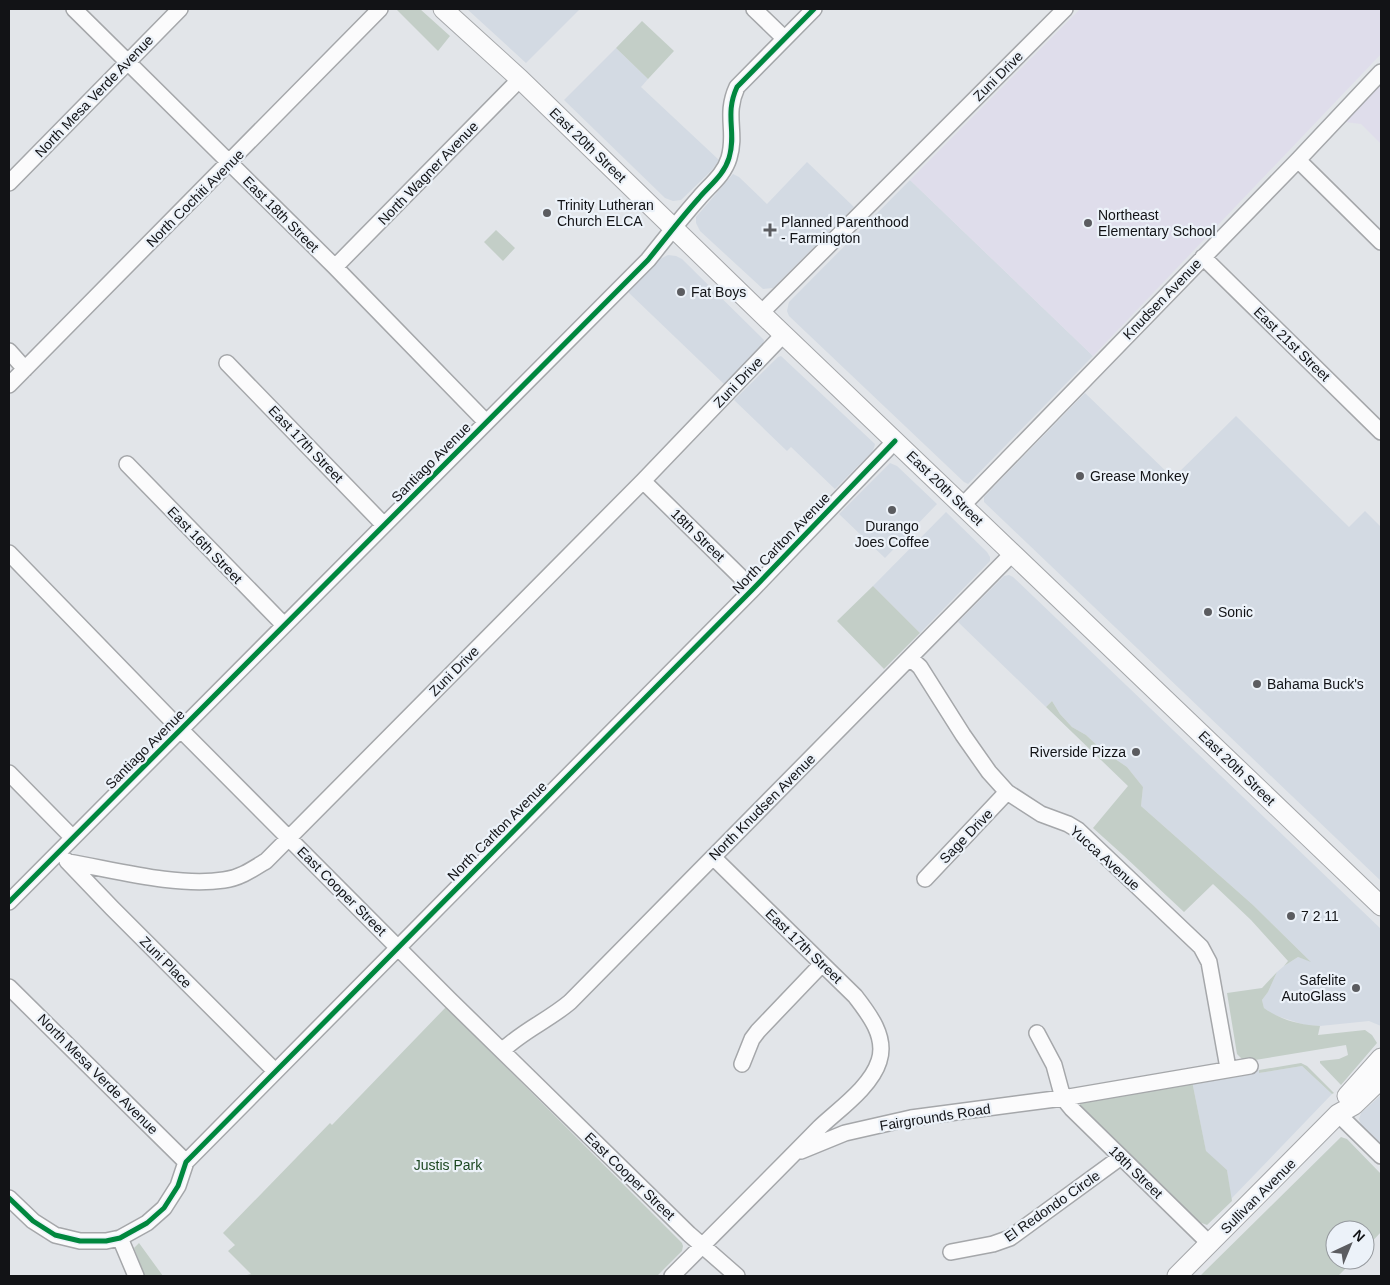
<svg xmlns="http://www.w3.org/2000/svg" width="1390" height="1285" viewBox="0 0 1390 1285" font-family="Helvetica,sans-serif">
	<rect width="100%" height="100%" fill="#e2e5e9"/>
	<path fill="#d3dae3" d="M 467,9 L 580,9 L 526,63 Z
		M 616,48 L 648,79 L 641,87 L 719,160 L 712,170 L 681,200 L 673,201 L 665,198 L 564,100 Z
		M 807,162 L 854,207 L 773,288 L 763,289 L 700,231 L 696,223 L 696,217 L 733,174 L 739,177 L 767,204 Z
		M 910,180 L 1093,356 L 968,484 L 964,482 L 789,316 L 787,311 L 789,302 Z
		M 668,255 L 676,256 L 682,259 L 764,340 L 764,344 L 724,384 L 628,292 L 660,259 Z
		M 781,356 L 875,444 L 874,448 L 872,452 L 835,489 L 791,447 L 787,451 L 734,400 L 778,357 Z
		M 1085,393 L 1173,478 L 1236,416 L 1349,527 L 1365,511 L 1381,527 L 1381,881 L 984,502 L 984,497 Z
		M 890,463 L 897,466 L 937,504 L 885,558 L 839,514 Z
		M 946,512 L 987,552 L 990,557 L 990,561 L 920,633 L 873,586 Z
		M 1009,575 L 1013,577 L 1381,929 L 1381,1026 L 1369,1021 L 1320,1026 L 1305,1025 L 1274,1015 L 1264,1008 L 1262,1000 L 1268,992 L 1277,972 L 1284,966 L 1298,957 L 1310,961 L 1253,905 L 1141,806 L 1143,787 L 1127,767 L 1102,750 L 1086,735 L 1072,727 L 1060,714 L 1052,701 L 1046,707 L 958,622 L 1004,576 Z
		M 1302,1066 L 1332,1094 L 1231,1199 L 1227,1170 L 1206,1152 L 1192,1081 L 1259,1070 L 1259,1073 Z
		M 1381,1095 L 1381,1144 L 1361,1125 L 1359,1119 L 1361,1113 Z"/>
	<path fill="#dfddeb" d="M 1080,9 L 1381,9 L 1381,54 L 1093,356 L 910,180 Z
		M 1381,83 L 1381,144 L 1361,124 L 1345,122 Z"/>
	<path fill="#c3cec7" d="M 398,9 L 420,9 L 450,36 L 438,51 L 397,10 Z
		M 642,21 L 674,51 L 648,79 L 616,48 Z
		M 496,230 L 515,248 L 503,261 L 484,242 Z
		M 873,586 L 920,633 L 884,669 L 837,621 Z
		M 1052,701 L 1060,714 L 1072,727 L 1086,735 L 1102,750 L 1127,767 L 1143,787 L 1141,806 L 1253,905 L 1311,962 L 1298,957 L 1284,966 L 1288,961 L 1251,920 L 1213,884 L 1184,912 L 1123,855 L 1093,828 L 1128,786 L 1046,707 Z
		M 1277,972 L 1268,992 L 1262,1000 L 1264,1008 C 1281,1020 1300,1025 1320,1026 L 1318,1035 L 1365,1030 L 1372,1035 L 1377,1043 L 1341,1085 L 1320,1063 L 1320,1061 L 1339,1059 L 1348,1055 L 1346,1045 L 1249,1061 L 1242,1059 L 1237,1054 L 1227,993 L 1262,988 Z
		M 446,1007 L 682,1243 L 683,1246 L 682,1251 L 657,1276 L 243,1276 L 251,1274 L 228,1251 L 235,1245 L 223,1233 L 330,1123 L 332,1125 Z
		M 1301,1063 L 1307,1066 L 1334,1093 L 1332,1094 L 1302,1066 L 1259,1073 L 1259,1070 Z
		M 1192,1081 L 1206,1151 L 1227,1170 L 1232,1201 L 1207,1225 L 1199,1222 L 1080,1105 L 1080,1103 Z
		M 1341,1137 L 1347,1139 L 1381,1174 L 1381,1232 L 1365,1249 L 1365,1230 L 1335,1230 L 1335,1260 L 1354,1260 L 1338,1276 L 1200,1276 Z
		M 139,1243 L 163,1276 L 145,1276 L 134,1248 Z"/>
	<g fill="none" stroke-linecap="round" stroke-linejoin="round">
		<g stroke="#a5a7aa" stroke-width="18">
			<path id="minor" d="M 74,9 L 335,267 L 486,422
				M 754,9 L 784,38
				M 1298,160 L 1381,242
				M 9,183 L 180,9
				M 1203,257 L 1381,432
				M 335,267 L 520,79
				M 761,313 L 1065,9
				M 9,351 L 25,369
				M 227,363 L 384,525
				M 9,385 L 380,9
				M 127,464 L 284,625
				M 643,481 L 753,589
				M 963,505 L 1298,160 L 1381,72
				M 9,553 L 181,730 L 449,999 L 689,1234 L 737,1276
				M 910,658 L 920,667 L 963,735 L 989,772 L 1007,792 L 1041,814 L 1068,824 L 1078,830 L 1201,947 L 1209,962 L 1228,1068
				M 9,773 L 72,837
				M 67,861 L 112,908 L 275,1071
				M 68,862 C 115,870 176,887 224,880 C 240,878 253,869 266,861 L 643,481 L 783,335
				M 925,879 L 1007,792
				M 9,902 L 648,260 C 665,239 681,218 699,198 C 710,185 724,175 729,158 C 737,132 724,115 737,87 L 814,9
				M 9,987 L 186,1162
				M 1037,1033 L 1054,1065 L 1063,1098 L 1072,1109 L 1210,1244
				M 502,1051 C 522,1031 549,1020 570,1002 L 1013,553
				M 742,1064 L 752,1039 L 758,1031 L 822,964
				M 1338,1114 L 1381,1156
				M 801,1151 L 845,1133 L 911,1118 L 1063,1098 L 1250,1066
				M 9,1198 L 33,1221 L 55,1235 L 80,1241 L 106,1241 L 120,1238 L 147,1223 L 164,1208 L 178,1186 L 186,1162 L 753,589 L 895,441
				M 120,1238 L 136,1276
				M 951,1252 L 993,1244 L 1010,1238 L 1121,1157
				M 672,1276 C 721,1227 770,1178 819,1128 C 839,1109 871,1087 879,1061 C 887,1037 869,1014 855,996 L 713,857"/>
		</g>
		<g stroke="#a5a7aa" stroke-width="21">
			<path id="major" d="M 443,9 L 520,79 L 761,313 L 1381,906
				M 1347,1096 L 1381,1058
				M 1177,1276 L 1338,1114 L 1354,1105 L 1381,1079"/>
		</g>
		<use href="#minor" stroke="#fbfbfc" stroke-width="15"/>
		<use href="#major" stroke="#fbfbfc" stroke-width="19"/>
		<g stroke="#ecf2f9" stroke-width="8">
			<path id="cycleway" d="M 9,902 L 648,260 C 665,239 681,218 699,198 C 710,185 724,175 729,158 C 737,132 724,115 737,87 L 814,9
				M 9,1198 L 33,1221 L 55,1235 L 80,1241 L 106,1241 L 120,1238 L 147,1223 L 164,1208 L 178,1186 L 186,1162 L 753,589 L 895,441"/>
		</g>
		<use href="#cycleway" stroke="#00873e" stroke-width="5"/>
	</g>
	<g fill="#5b5c60" stroke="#ecf2f9" stroke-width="2">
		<circle cx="547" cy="213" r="5"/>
		<circle cx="1088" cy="223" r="5"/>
		<path d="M767.5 222.5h5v5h5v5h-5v5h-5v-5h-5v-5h5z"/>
		<circle cx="681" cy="292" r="5"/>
		<circle cx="1080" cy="476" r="5"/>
		<circle cx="892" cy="510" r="5"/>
		<circle cx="1208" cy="612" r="5"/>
		<circle cx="1257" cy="684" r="5"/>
		<circle cx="1136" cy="752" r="5"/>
		<circle cx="1291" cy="916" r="5"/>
		<circle cx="1356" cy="988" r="5"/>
	</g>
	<g text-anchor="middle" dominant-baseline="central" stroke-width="4.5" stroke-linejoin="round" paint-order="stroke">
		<g font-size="14" fill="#121316" stroke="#ecf2f9">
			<text transform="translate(998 76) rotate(-45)">Zuni Drive</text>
			<text transform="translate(94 96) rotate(-46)">North Mesa Verde Avenue</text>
			<text transform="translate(588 145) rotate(44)">East 20th Street</text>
			<text transform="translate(428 173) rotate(-46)">North Wagner Avenue</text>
			<text transform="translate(195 198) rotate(-45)">North Cochiti Avenue</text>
			<text transform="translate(281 214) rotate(45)">East 18th Street</text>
			<text transform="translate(1162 299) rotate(-46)">Knudsen Avenue</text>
			<text transform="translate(1292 344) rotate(44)">East 21st Street</text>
			<text transform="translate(738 382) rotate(-46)">Zuni Drive</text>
			<text transform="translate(306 444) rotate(46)">East 17th Street</text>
			<text transform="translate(431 462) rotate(-45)">Santiago Avenue</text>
			<text transform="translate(945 488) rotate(44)">East 20th Street</text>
			<text transform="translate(698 535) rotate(44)">18th Street</text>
			<text transform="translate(781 543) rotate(-46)">North Carlton Avenue</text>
			<text transform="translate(205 545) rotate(46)">East 16th Street</text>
			<text transform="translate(454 671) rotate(-45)">Zuni Drive</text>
			<text transform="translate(145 749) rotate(-45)">Santiago Avenue</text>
			<text transform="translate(1237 768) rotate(44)">East 20th Street</text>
			<text transform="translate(762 807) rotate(-45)">North Knudsen Avenue</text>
			<text transform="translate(497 831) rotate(-45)">North Carlton Avenue</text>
			<text transform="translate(966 836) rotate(-46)">Sage Drive</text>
			<text transform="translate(1105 858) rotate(42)">Yucca Avenue</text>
			<text transform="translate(342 891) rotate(45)">East Cooper Street</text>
			<text transform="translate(804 946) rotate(44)">East 17th Street</text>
			<text transform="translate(166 962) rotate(45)">Zuni Place</text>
			<text transform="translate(98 1074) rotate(45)">North Mesa Verde Avenue</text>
			<text transform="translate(935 1117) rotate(-9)">Fairgrounds Road</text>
			<text transform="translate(1136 1172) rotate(44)">18th Street</text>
			<text transform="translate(630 1176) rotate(44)">East Cooper Street</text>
			<text transform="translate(1258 1196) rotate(-45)">Sullivan Avenue</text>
			<text transform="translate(1052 1206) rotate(-35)">El Redondo Circle</text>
		</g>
		<g font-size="14" fill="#121316" stroke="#ecf2f9" text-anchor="start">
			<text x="557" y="205">Trinity Lutheran<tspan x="557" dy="16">Church ELCA</tspan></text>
			<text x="1098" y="215">Northeast<tspan x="1098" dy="16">Elementary School</tspan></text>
			<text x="781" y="222">Planned Parenthood<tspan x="781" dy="16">- Farmington</tspan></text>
			<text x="691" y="292">Fat Boys</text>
			<text x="1090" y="476">Grease Monkey</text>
			<text x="892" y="526" text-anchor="middle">Durango<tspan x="892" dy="16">Joes Coffee</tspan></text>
			<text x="1218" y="612">Sonic</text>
			<text x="1267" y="684">Bahama Buck's</text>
			<text x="1126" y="752" text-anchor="end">Riverside Pizza</text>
			<text x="1301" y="916">7 2 11</text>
			<text x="1346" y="980" text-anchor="end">Safelite<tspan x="1346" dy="16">AutoGlass</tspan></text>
		</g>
		<g font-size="14" fill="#1b4721" stroke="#ecf2f9">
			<text x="448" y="1165">Justis Park</text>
		</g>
	</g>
	<rect width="1390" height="1285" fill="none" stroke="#121316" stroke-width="20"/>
	<g transform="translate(1350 1245) rotate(44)"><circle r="24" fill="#ecf2f9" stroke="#95999e"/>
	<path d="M0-4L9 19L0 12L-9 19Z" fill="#5b5c60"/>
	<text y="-8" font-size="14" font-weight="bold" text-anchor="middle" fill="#121316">N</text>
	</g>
</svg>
